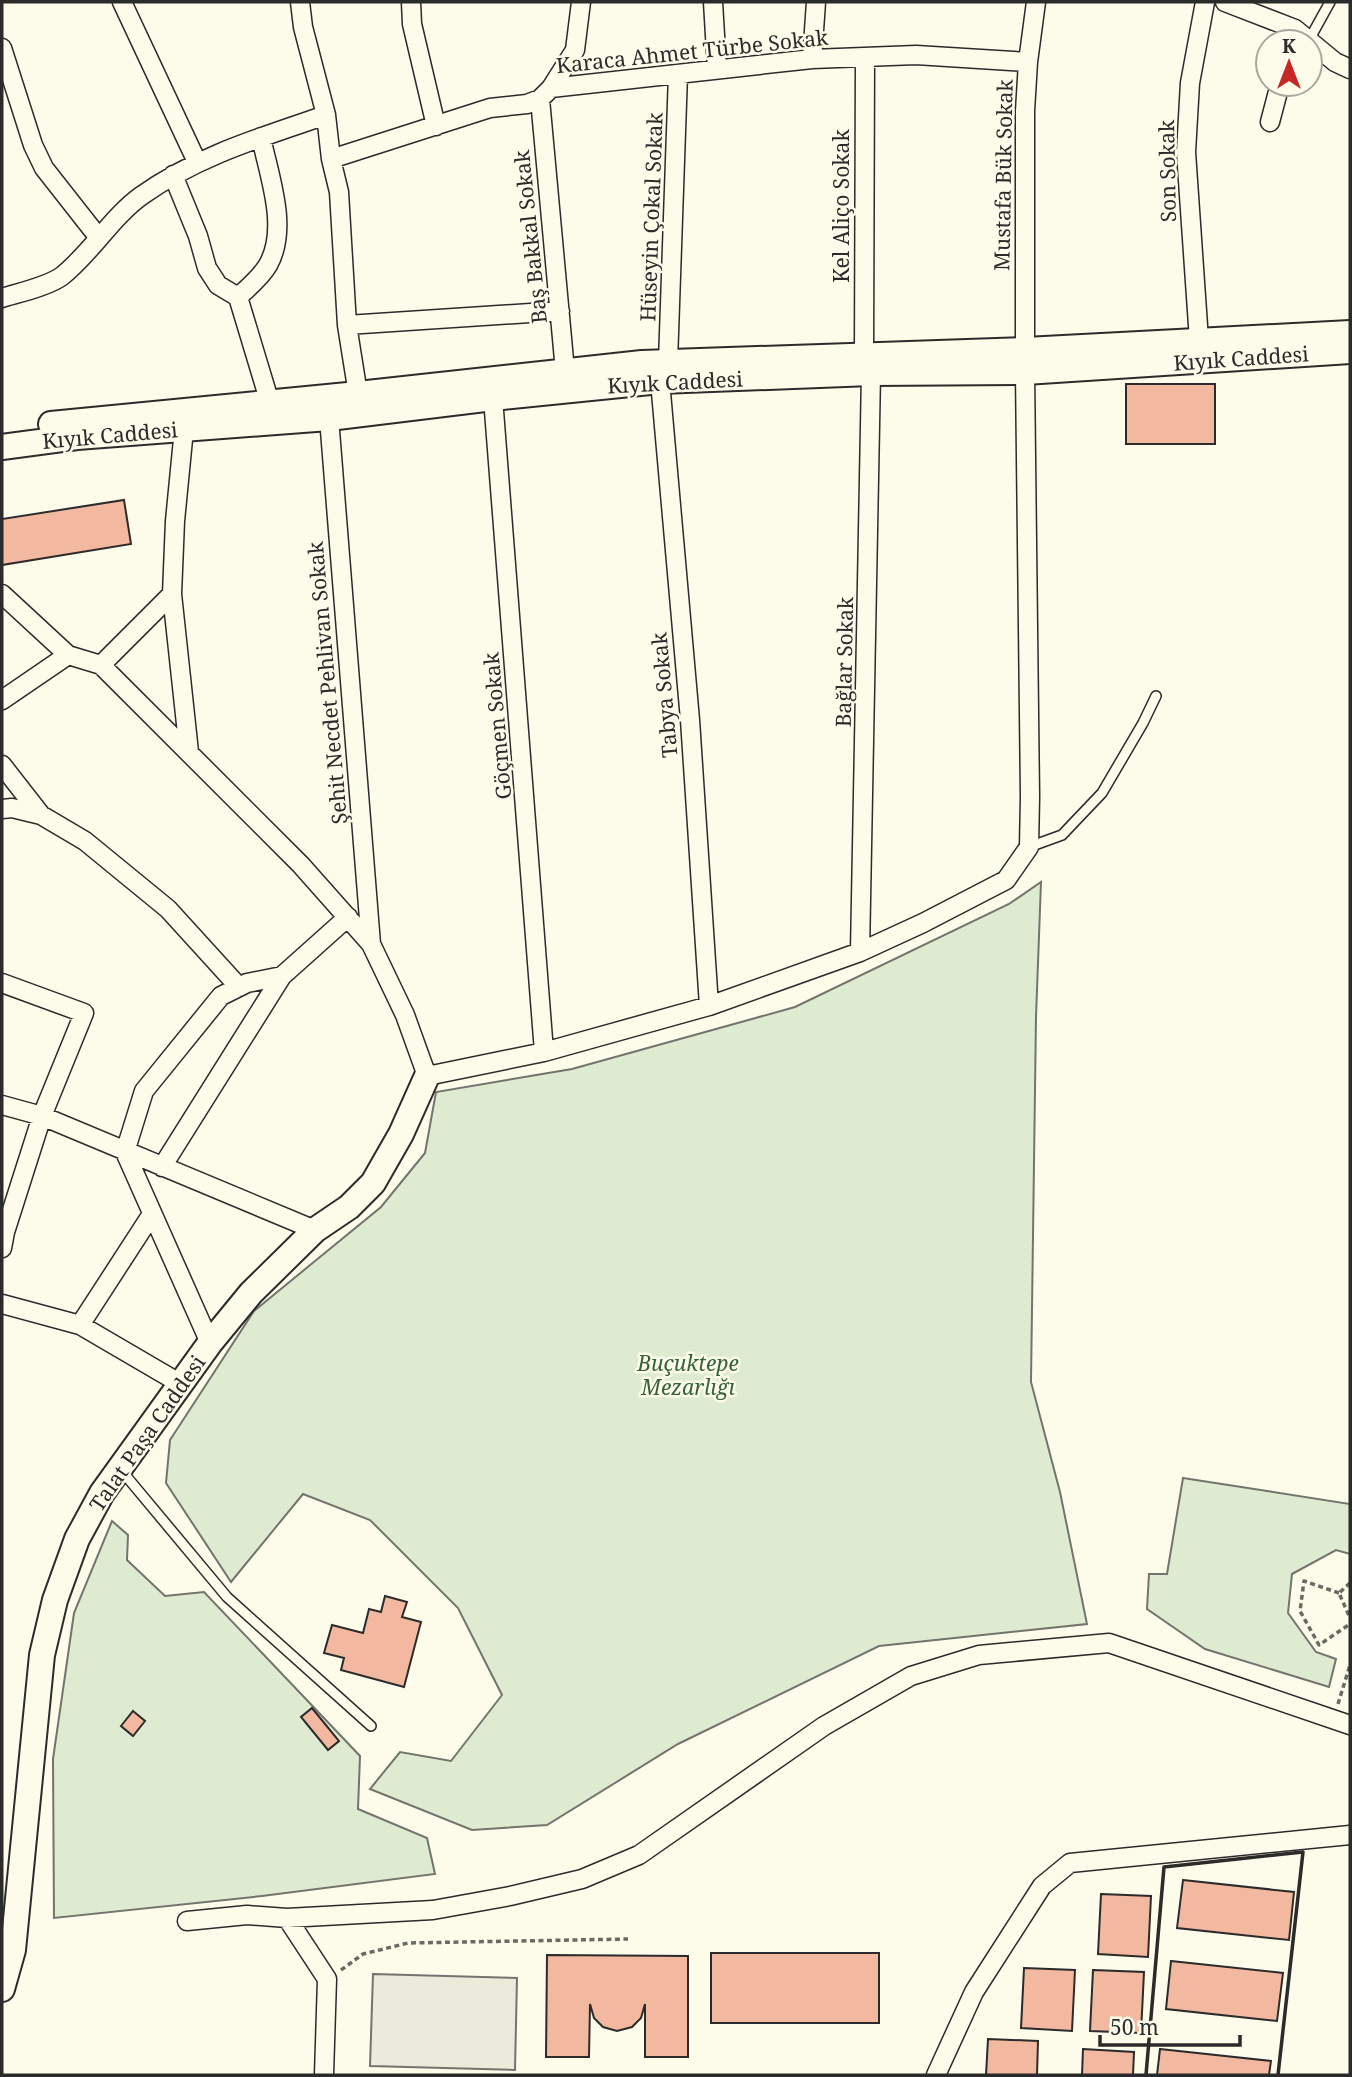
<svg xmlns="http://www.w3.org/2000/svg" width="1352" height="2077" viewBox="0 0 1352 2077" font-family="'Noto Serif',serif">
	<rect width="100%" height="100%" fill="#fdfbea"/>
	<path fill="#deebd1" stroke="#74746e" stroke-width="2" d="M 1041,882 L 1036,1017 L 1031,1382 L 1060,1492 L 1087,1624 L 879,1646 L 678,1744 L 547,1825 L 472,1830 L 370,1789 L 400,1752 L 451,1761 L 502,1695 L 458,1608 L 370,1520 L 303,1494 L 231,1582 L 166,1483 L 170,1440 L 254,1311 L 381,1207 L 425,1153 L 436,1092 L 572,1069 L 795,1007 L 1009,904 Z
		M 1183,1478 L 1350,1504 L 1350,1554 L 1336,1550 L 1292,1574 L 1288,1613 L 1316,1652 L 1336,1659 L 1329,1687 L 1205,1649 L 1147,1609 L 1149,1574 L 1167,1574 Z
		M 112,1521 L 128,1535 L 127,1560 L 165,1596 L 204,1592 L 360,1756 L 358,1809 L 427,1838 L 435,1874 L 262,1896 L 54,1918 L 53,1759 L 74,1613 Z"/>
	<path fill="#eceadb" stroke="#74746e" stroke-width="2" d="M 373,1974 L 517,1978 L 515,2070 L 370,2066 Z"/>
	<path fill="#f2b8a0" stroke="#2b2b2b" stroke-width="2" d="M 1126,384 L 1215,384 L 1215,444 L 1126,444 Z
		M 124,500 L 131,544 L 2,565 L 2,519 Z
		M 385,1596 L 407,1602 L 402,1617 L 421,1622 L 404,1687 L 341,1670 L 344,1658 L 324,1653 L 332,1625 L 363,1633 L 369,1609 L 381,1612 Z
		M 312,1708 L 339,1741 L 328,1750 L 301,1717 Z
		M 133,1711 L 145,1721 L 133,1736 L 121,1726 Z
		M 1183,1880 L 1294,1892 L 1289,1940 L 1177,1928 Z
		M 1101,1894 L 1151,1896 L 1148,1957 L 1098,1954 Z
		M 711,1953 L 879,1953 L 879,2023 L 711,2023 Z
		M 547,1955 L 688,1956 L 688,2057 L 645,2057 L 645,2004 L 641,2018 L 632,2027 L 617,2031 L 603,2027 L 594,2018 L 590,2004 L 589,2057 L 546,2057 Z
		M 1171,1961 L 1283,1973 L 1277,2021 L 1166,2009 Z
		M 1024,1968 L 1075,1970 L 1072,2031 L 1021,2028 Z
		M 1093,1970 L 1144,1972 L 1141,2033 L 1090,2031 Z
		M 988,2039 L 1038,2041 L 1037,2075 L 986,2075 Z
		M 1083,2049 L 1134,2052 L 1133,2075 L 1082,2075 Z
		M 1160,2049 L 1271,2061 L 1269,2075 L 1157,2075 Z"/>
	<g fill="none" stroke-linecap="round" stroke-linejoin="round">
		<g stroke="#2b2b2b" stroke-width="12">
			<path id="lane" d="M 1309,40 L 1330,2
				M 1029,847 L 1062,835 L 1102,793 L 1143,723 L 1156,696
				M 121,1470 L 227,1597 L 371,1726"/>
		</g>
		<g stroke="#2b2b2b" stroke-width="21">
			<path id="street" d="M 122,2 L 197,162
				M 300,2 L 303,27 L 326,115 L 331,159 L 339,192 L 347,325 L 358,394
				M 411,2 L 412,24 L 436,126
				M 713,2 L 717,69
				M 1225,2 L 1295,29 L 1335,62 L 1350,69
				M 2,48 L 33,145 L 44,168 L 99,238
				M 812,59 L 816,2
				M 551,88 L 812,59 L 916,55 L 1028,62
				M 540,99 L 565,371
				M 1270,122 L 1280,84
				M 261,137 C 269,176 289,228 268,265 C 261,277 248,288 238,297 L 270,403
				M 331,159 L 490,108 L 527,104 L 540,99 L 551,88 L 575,50 L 581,2
				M 173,175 L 198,236 L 207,268 L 218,285 L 238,297
				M 2,298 C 18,293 49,286 62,276 C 91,253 111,218 141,196 C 197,156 262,137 326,115
				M 347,325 L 560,311
				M 1199,340 L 1186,152 L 1190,83 L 1205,2
				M 1025,350 L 1025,111 L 1028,62 L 1036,2
				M 864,354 L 865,57
				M 668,362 L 678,74
				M 660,381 L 690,720 L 709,1006
				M 493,398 L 544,1052
				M 329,418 L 371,944
				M 184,429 L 175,521 L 172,594 L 189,752
				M 2,594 L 68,655 L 101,665 L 301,865 L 371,944 L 405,1015 L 427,1076 L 544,1052 L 709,1006 L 860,952 L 923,923 L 1006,880 L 1029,847 L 1030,797 L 1025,372
				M 101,665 L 172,594
				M 2,700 L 68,655
				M 2,765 L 41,815
				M 2,809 L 12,808 L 41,815 L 85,841 L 168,909 L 239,987
				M 860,952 L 871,373
				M 2,983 L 84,1013 L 42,1116 L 5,1232 L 2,1248
				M 2,1105 L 42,1116 L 315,1230
				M 162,1167 L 282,976
				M 2,1304 L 80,1325 L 181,1384
				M 80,1325 L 152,1214
				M 210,1343 L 125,1152 L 144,1091 L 221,996 L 247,983 L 282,976 L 348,917
				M 287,1918 L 327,1979 L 324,2075
				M 187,1921 L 247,1915 L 287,1918 L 433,1910 L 510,1896 L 582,1879 L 639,1855 L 824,1726 L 911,1676 L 979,1655 L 1109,1643 L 1350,1725
				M 936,2075 L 974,1992 L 1042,1886 L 1070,1863 L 1350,1835"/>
		</g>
		<g stroke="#2b2b2b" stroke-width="28">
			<path id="secondary" d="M 51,424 L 358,394 L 642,363 L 1025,350 L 1350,333
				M 2,447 L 77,437 L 329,418 L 493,398 L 660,381 L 871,373 L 1025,372 L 1350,351
				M 2,1989 L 13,1950 L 42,1655 L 55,1600 L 77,1539 L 102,1493 L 210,1343 L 251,1293 L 315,1230 L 349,1207 L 373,1183 L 401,1134 L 427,1076"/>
		</g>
		<path stroke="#6a6964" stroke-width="3.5" stroke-dasharray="5 3.5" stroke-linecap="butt" d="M 1350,1583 L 1339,1593 L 1350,1618
			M 1339,1593 L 1304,1581 L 1300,1611 L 1319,1645 L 1350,1624
			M 1338,1704 L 1350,1665
			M 341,1970 L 363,1954 L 408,1943 L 628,1939"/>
		<use href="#lane" stroke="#fdfbea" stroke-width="9"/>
		<use href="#street" stroke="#fdfbea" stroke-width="18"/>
		<use href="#secondary" stroke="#fdfbea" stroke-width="24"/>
		<path stroke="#2b2b2b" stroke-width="3.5" d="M 1146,2075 L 1164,1867 L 1303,1852 L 1278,2075"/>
	</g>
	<g text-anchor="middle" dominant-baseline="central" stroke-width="5" stroke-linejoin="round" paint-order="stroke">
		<g font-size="21" fill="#2b2b2b" stroke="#fdfbea">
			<text transform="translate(692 51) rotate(-6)">Karaca Ahmet Türbe Sokak</text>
			<text transform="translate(1167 171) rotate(-91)">Son Sokak</text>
			<text transform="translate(1003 175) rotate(-89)">Mustafa Bük Sokak</text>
			<text transform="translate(841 206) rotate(-90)">Kel Aliço Sokak</text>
			<text transform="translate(651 217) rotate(-88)">Hüseyin Çokal Sokak</text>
			<text transform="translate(530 237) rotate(-96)">Baş Bakkal Sokak</text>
			<text transform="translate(1241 358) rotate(-4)">Kıyık Caddesi</text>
			<text transform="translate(675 382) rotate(-3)">Kıyık Caddesi</text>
			<text transform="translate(110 435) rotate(-5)">Kıyık Caddesi</text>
			<text transform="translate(844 662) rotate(-89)">Bağlar Sokak</text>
			<text transform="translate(327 683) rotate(-95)">Şehit Necdet Pehlivan Sokak</text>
			<text transform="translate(664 695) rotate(-95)">Tabya Sokak</text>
			<text transform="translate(497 726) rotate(-95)">Göçmen Sokak</text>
			<text transform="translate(147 1433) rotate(-55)">Talat Paşa Caddesi</text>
		</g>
		<g font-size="21" font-style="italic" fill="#34623c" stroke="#fdfbea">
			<text x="688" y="1363">Buçuktepe<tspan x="688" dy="24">Mezarlığı</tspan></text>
		</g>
	</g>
	<rect width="1352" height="2077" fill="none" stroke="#2b2b2b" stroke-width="7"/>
	<g transform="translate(1289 63)"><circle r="33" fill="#fdfbea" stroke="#a9a89e" stroke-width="2"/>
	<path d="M0-5L12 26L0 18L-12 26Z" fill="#c62828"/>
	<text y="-10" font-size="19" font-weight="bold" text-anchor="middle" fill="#2b2b2b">K</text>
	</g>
	<path d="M1100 2035v10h140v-10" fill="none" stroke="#2b2b2b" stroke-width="3.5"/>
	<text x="1110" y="2035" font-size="21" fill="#2b2b2b" stroke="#fdfbea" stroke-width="5" paint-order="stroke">50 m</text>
</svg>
